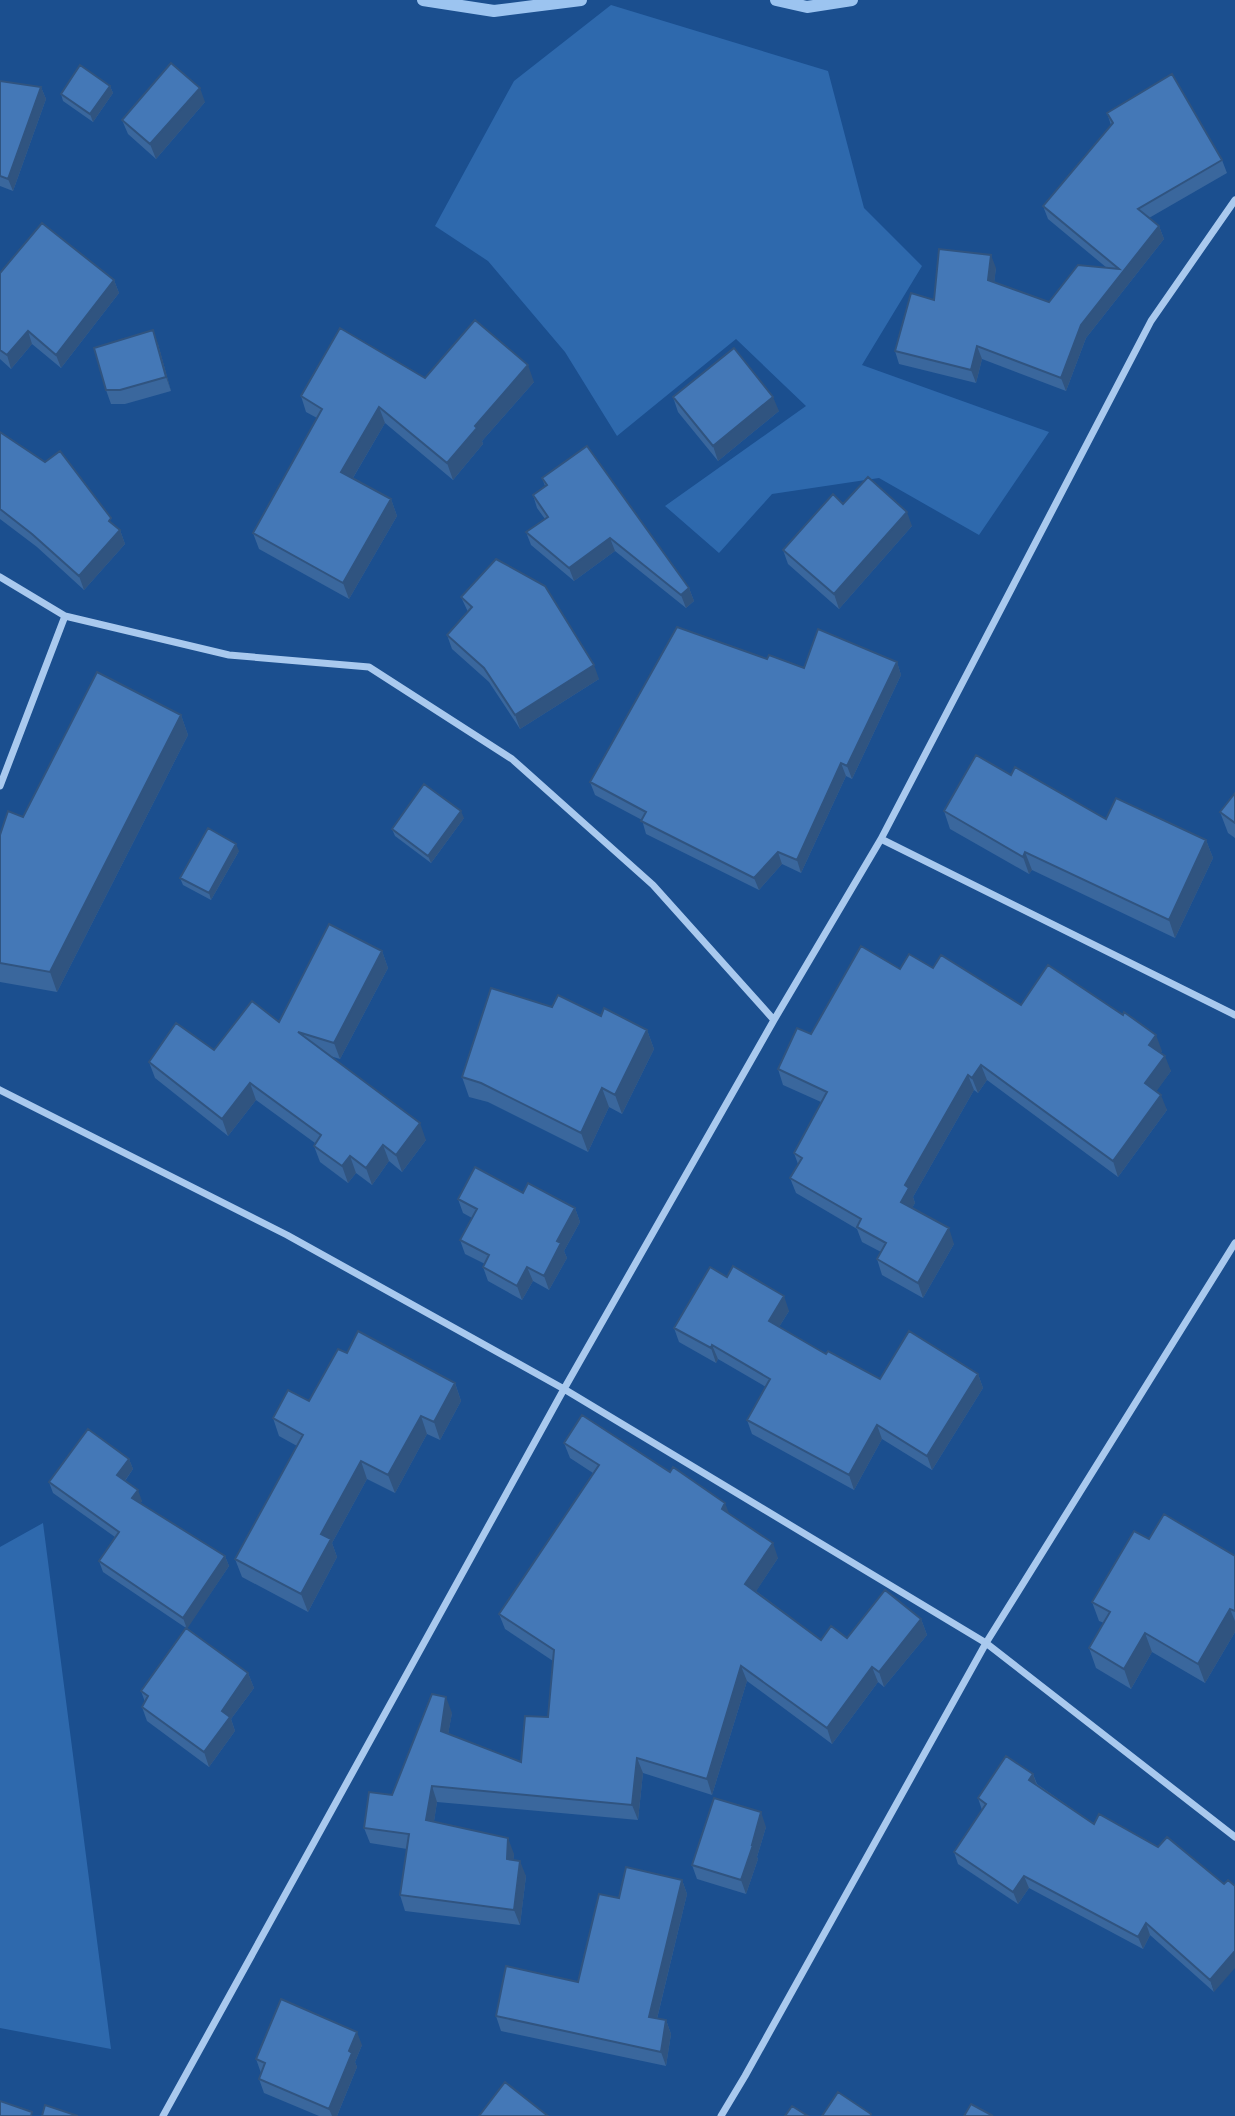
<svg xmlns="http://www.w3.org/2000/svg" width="1235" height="2116" viewBox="0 0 1235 2116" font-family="Helvetica,sans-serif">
	<rect width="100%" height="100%" fill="#1b4f8f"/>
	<path fill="#2e69ad" d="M 611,5 L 828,71 L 864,208 L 922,266 L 862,365 L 1049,432 L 979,535 L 879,478 L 772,494 L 719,553 L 665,506 L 806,406 L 736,339 L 617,436 L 565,352 L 488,261 L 435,226 L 514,81 Z
		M 43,1523 L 111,2049 L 0,2028 L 0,1547 Z"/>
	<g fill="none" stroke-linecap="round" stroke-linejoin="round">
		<path stroke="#9cc4f0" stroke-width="12" d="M 423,0 L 494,11 L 581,0
			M 776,0 L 807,7 L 852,0"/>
		<path stroke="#a9c9ee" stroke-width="7" d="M 0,577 L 65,616 L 229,655 L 369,667 L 512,759 L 653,885 L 774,1020
			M 0,786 L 65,616
			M 881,839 L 1235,1015
			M 0,1090 L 287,1235 L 564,1389 L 986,1643 L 1235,1837
			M 163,2116 L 564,1389 L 774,1020 L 881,839 L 1151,321 L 1235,200
			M 721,2116 L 745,2076 L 986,1643 L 1235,1243"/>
	</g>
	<path fill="#3a679d" d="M 0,81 L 41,87 L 46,99 L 13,191 L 0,186 Z
		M 110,86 L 113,93 L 93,122 L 63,101 L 61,94 Z
		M 205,102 L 156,159 L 128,134 L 122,120 Z
		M 1107,113 L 1222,160 L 1227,173 L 1149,218 L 1159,226 L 1164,239 L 1086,338 L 1066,391 L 982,359 L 976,383 L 899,364 L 895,351 L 934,300 L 996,268 L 994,282 L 1049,302 L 1107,268 L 1048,219 L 1043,206 L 1111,125 Z
		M 0,273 L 114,280 L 119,293 L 61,368 L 32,344 L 11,369 L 0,359 Z
		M 158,344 L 171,391 L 125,404 L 111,404 L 106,390 Z
		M 425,378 L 534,382 L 482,441 L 483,444 L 453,480 L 385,423 L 353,478 L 391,499 L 397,516 L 349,599 L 259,549 L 253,533 L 317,418 L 306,412 L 301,396 Z
		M 673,397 L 779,411 L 718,461 L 678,412 Z
		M 0,432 L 120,530 L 125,544 L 84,590 L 37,547 L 0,519 Z
		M 542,478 L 689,588 L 694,601 L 686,608 L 615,551 L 574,581 L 531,545 L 526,532 L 545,519 L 537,508 L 533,495 L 545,486 Z
		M 843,504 L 912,526 L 839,609 L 788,564 L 783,550 Z
		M 461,597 L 599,679 L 520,729 L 489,682 L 452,649 L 447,635 L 468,612 Z
		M 767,659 L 804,668 L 897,662 L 901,675 L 852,779 L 846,776 L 801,873 L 782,864 L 759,890 L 646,834 L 642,820 L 595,795 L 590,782 Z
		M 181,715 L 188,735 L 57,992 L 0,982 L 0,835 L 23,817 Z
		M 1011,775 L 1106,819 L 1206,840 L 1213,858 L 1175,938 L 1032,870 L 1029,874 L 950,829 L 944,811 Z
		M 1235,793 L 1235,838 L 1228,833 L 1220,812 Z
		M 464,818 L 431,863 L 395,836 L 392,829 Z
		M 239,851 L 211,900 L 183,885 L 180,878 Z
		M 382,951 L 388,968 L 340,1059 L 330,1056 L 426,1140 L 402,1172 L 389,1161 L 372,1185 L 356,1173 L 348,1183 L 320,1162 L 314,1146 L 315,1143 L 256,1100 L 228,1136 L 155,1078 L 149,1062 L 214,1050 L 279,1022 Z
		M 933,968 L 1021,1005 L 1162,1051 L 1160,1053 L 1171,1071 L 1156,1091 L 1167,1110 L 1118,1177 L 987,1080 L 978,1093 L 974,1090 L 913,1197 L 915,1203 L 912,1208 L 954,1244 L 923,1298 L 882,1275 L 877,1259 L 881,1252 L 862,1242 L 857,1229 L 796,1193 L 790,1178 L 798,1164 L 794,1153 L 821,1102 L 783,1085 L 778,1069 L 811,1034 L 900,969 Z
		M 552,1007 L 601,1016 L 647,1030 L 654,1049 L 622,1114 L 609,1107 L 588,1152 L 488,1102 L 469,1097 L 462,1077 Z
		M 523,1193 L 575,1208 L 580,1222 L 564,1251 L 567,1258 L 549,1290 L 533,1281 L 522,1300 L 488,1281 L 483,1267 L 485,1264 L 465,1254 L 460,1240 L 472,1218 L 463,1213 L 458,1199 Z
		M 727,1277 L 789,1311 L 779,1327 L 826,1354 L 880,1379 L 978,1374 L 983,1388 L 932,1470 L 882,1439 L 854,1490 L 752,1434 L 747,1420 L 766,1387 L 718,1359 L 716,1363 L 679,1342 L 674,1328 Z
		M 347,1353 L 455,1383 L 461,1401 L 440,1440 L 427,1434 L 395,1493 L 367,1479 L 332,1543 L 337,1557 L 308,1612 L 242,1577 L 235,1559 L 297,1446 L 279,1436 L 273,1418 L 309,1401 Z
		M 564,1443 L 729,1514 L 778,1558 L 756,1591 L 821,1640 L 847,1638 L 921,1619 L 927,1635 L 884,1687 L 878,1682 L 832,1744 L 747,1681 L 712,1795 L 643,1773 L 638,1820 L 437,1802 L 434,1821 L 514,1854 L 513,1860 L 526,1876 L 520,1925 L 405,1911 L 400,1895 L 407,1849 L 370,1843 L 364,1828 L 392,1795 L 452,1713 L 448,1734 L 521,1762 L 548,1717 L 553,1661 L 505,1629 L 499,1614 L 593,1473 L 570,1458 Z
		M 129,1459 L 133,1469 L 125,1481 L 142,1501 L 140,1503 L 225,1556 L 229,1566 L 187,1628 L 248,1673 L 254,1688 L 231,1719 L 235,1731 L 209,1767 L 147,1721 L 142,1707 L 145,1702 L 141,1691 L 186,1628 L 103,1572 L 99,1561 L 115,1537 L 53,1493 L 49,1482 Z
		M 1149,1539 L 1235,1556 L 1235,1632 L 1205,1683 L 1152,1652 L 1131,1689 L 1096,1668 L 1089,1648 L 1104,1623 L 1099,1621 L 1092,1602 Z
		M 1033,1774 L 1037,1784 L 1094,1824 L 1158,1847 L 1167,1837 L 1214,1992 L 1150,1935 L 1143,1949 L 1029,1888 L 1018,1904 L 958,1864 L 954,1852 L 982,1810 L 978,1798 Z
		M 766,1827 L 757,1857 L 758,1859 L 746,1894 L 697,1879 L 692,1865 Z
		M 682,1880 L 687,1894 L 657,2019 L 666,2020 L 671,2034 L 666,2066 L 501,2031 L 496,2016 L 578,1982 L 619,1898 Z
		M 362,2045 L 355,2062 L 357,2067 L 337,2116 L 319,2116 L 264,2093 L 259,2079 L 261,2073 L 256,2059 Z"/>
	<path fill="#305480" d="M 110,86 L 113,93 L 93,122 L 90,114 Z
		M 41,87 L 46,99 L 13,191 L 8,179 Z
		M 200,88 L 205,102 L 156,159 L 150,144 Z
		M 1159,226 L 1164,239 L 1086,338 L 1066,391 L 1061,378 L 1081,325 Z
		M 991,255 L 996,268 L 993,292 L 988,280 Z
		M 114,280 L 119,293 L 61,368 L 56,355 Z
		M 153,330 L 158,344 L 171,391 L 166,377 Z
		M 28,331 L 32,344 L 11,369 L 7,355 Z
		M 977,346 L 982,359 L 976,383 L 971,370 Z
		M 528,365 L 534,382 L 482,441 L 483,444 L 453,480 L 447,463 L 475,426 Z
		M 773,397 L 779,411 L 718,461 L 713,446 Z
		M 379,407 L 385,423 L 347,488 L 341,472 Z
		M 391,499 L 397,516 L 349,599 L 343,583 Z
		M 907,512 L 912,526 L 839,609 L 834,594 Z
		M 120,530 L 125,544 L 84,590 L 79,576 Z
		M 610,538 L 615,551 L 574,581 L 569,568 Z
		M 689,588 L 694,601 L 686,608 L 681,595 Z
		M 897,662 L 901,675 L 852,779 L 847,766 Z
		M 594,665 L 599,679 L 520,729 L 515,715 Z
		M 181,715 L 188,735 L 57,992 L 50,972 Z
		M 841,763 L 846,776 L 801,873 L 797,860 Z
		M 461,811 L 464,818 L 431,863 L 428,856 Z
		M 1206,840 L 1213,858 L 1175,938 L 1169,920 Z
		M 236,844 L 239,851 L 211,900 L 209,893 Z
		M 778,852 L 782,864 L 759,890 L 754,878 Z
		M 1025,852 L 1032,870 L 1029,874 L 1023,857 Z
		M 382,951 L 388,968 L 340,1059 L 334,1043 Z
		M 647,1030 L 654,1049 L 622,1114 L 615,1095 Z
		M 1156,1035 L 1162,1051 L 1155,1060 L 1149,1045 Z
		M 1165,1056 L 1171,1071 L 1151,1099 L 1145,1083 Z
		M 981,1065 L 987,1080 L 978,1093 L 972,1078 Z
		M 968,1075 L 974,1090 L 913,1197 L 915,1203 L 907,1217 L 901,1202 L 905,1185 Z
		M 250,1083 L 256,1100 L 228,1136 L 222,1119 Z
		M 602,1088 L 609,1107 L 588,1152 L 581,1133 Z
		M 1161,1095 L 1167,1110 L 1118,1177 L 1113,1161 Z
		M 420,1123 L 426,1140 L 402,1172 L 396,1155 Z
		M 383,1145 L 389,1161 L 372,1185 L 366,1168 Z
		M 350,1156 L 356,1173 L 348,1183 L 342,1166 Z
		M 575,1208 L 580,1222 L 564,1251 L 567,1258 L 549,1290 L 544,1276 L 557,1241 Z
		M 949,1228 L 954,1244 L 923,1298 L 918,1283 Z
		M 527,1267 L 533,1281 L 522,1300 L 517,1286 Z
		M 784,1296 L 789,1311 L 774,1335 L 769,1321 Z
		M 712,1345 L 718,1359 L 716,1363 L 711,1348 Z
		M 978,1374 L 983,1388 L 932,1470 L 927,1456 Z
		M 455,1383 L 461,1401 L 440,1440 L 434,1422 Z
		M 421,1416 L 427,1434 L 395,1493 L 388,1475 Z
		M 877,1425 L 882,1439 L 854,1490 L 849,1475 Z
		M 129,1459 L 133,1469 L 121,1486 L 117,1475 Z
		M 361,1461 L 367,1479 L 332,1543 L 337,1557 L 308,1612 L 301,1594 L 321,1534 Z
		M 138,1490 L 142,1501 L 136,1509 L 132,1498 Z
		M 725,1503 L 731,1518 L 722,1509 Z
		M 773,1543 L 778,1558 L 751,1599 L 745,1584 Z
		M 225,1556 L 229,1566 L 187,1629 L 183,1618 Z
		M 1230,1609 L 1235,1621 L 1235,1632 L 1205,1683 L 1198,1664 Z
		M 921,1619 L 927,1635 L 884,1687 L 879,1672 Z
		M 1145,1633 L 1152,1652 L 1131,1689 L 1124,1669 Z
		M 741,1666 L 747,1681 L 712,1795 L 707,1779 Z
		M 872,1667 L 878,1682 L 832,1744 L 827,1728 Z
		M 248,1673 L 254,1688 L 231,1719 L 235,1731 L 209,1767 L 204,1752 L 222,1711 Z
		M 446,1697 L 452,1713 L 446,1746 L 441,1731 Z
		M 637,1758 L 643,1773 L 638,1820 L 632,1805 Z
		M 1033,1774 L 1037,1786 L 1029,1780 Z
		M 432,1786 L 437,1802 L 432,1835 L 426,1820 Z
		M 761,1812 L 766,1827 L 757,1857 L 758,1859 L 746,1894 L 741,1880 Z
		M 508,1838 L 514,1854 L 512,1875 L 507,1859 Z
		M 520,1861 L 526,1876 L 520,1925 L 514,1910 Z
		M 1024,1876 L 1029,1888 L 1018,1904 L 1013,1892 Z
		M 682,1880 L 687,1894 L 654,2031 L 649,2017 Z
		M 1146,1923 L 1150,1935 L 1143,1949 L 1138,1937 Z
		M 1235,1951 L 1235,1968 L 1214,1992 L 1210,1980 Z
		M 666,2020 L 671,2034 L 666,2066 L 661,2052 Z
		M 357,2032 L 362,2045 L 355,2062 L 357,2067 L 337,2116 L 332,2116 L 329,2109 L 349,2051 Z"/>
	<path fill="#4478b7" stroke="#305480" stroke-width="2" d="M 171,63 L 200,88 L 150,144 L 122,120 Z
		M 80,65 L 110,86 L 90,114 L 61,94 Z
		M 1172,74 L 1222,160 L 1138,209 L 1159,226 L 1081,325 L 1061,378 L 977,346 L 971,370 L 895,351 L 911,293 L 934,300 L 939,249 L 991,255 L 988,280 L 1049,302 L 1078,265 L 1119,269 L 1043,206 L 1113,123 L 1107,113 Z
		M 0,81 L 41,87 L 8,179 L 0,176 Z
		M 42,223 L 114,280 L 56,355 L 28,331 L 7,355 L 0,350 L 0,273 Z
		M 475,320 L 528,365 L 475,426 L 477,428 L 447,463 L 379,407 L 341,472 L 391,499 L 343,583 L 253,533 L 322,409 L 301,396 L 340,328 L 425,378 Z
		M 153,330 L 166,377 L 120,390 L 106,390 L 94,348 Z
		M 734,348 L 773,397 L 713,446 L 673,397 Z
		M 0,432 L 45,462 L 60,451 L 111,518 L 109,521 L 120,530 L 79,576 L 32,534 L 0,509 Z
		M 587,446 L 689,588 L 681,595 L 610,538 L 569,568 L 526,532 L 548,517 L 533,495 L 547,485 L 542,478 Z
		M 868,477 L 907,512 L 834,594 L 783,550 L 833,494 L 843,504 Z
		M 496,559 L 545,586 L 594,665 L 515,715 L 484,668 L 447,635 L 472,607 L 461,597 Z
		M 677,627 L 767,659 L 769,655 L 804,668 L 818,629 L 897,662 L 847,766 L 841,763 L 797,860 L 778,852 L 754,878 L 641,821 L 646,812 L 590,782 Z
		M 97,672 L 181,715 L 50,972 L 0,963 L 0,835 L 8,811 L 23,817 Z
		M 976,755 L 1011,775 L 1015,767 L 1106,819 L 1116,798 L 1206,840 L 1169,920 L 1025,852 L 1023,857 L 944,811 Z
		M 424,784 L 461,811 L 428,856 L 392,829 Z
		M 1235,793 L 1235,823 L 1220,812 Z
		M 208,828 L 236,844 L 209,893 L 180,878 Z
		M 329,924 L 382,951 L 334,1043 L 298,1032 L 420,1123 L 396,1155 L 383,1145 L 366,1168 L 350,1156 L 342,1166 L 314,1146 L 321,1135 L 250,1083 L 222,1119 L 149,1062 L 176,1023 L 214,1050 L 252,1001 L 279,1022 Z
		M 861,946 L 900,969 L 909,954 L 933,968 L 941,955 L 1021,1005 L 1048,965 L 1123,1015 L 1124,1012 L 1156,1035 L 1149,1045 L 1165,1056 L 1145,1083 L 1161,1095 L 1113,1161 L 981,1065 L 972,1078 L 968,1075 L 905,1185 L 909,1188 L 901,1202 L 949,1228 L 918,1283 L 877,1259 L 886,1243 L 857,1227 L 861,1219 L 790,1178 L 802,1158 L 794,1153 L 827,1092 L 778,1069 L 797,1028 L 811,1034 Z
		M 491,988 L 552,1007 L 558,995 L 601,1016 L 604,1008 L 647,1030 L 615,1095 L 602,1088 L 581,1133 L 481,1083 L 462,1077 Z
		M 475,1167 L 523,1193 L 528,1183 L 575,1208 L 557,1241 L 561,1243 L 544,1276 L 527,1267 L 517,1286 L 483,1267 L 489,1255 L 460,1240 L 477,1209 L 458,1199 Z
		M 733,1266 L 784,1296 L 769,1321 L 826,1354 L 828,1351 L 880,1379 L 909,1331 L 978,1374 L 927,1456 L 877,1425 L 849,1475 L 747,1420 L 770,1379 L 712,1345 L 711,1348 L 674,1328 L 710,1267 L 727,1277 Z
		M 358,1331 L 455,1383 L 434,1422 L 421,1416 L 388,1475 L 361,1461 L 321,1534 L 331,1539 L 301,1594 L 235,1559 L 303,1435 L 273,1418 L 288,1390 L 309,1401 L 338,1349 L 347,1353 Z
		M 582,1415 L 670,1472 L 673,1467 L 725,1503 L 722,1509 L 773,1543 L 745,1584 L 821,1640 L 831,1626 L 847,1638 L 885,1590 L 921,1619 L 879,1672 L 872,1667 L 827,1728 L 741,1666 L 707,1779 L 637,1758 L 632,1805 L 432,1786 L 426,1820 L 508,1838 L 507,1859 L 520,1861 L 514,1910 L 400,1895 L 409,1834 L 364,1828 L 369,1792 L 392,1795 L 432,1694 L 446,1697 L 441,1731 L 521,1762 L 525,1716 L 548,1717 L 554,1650 L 499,1614 L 599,1465 L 564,1443 Z
		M 88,1429 L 129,1459 L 117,1475 L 138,1490 L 132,1498 L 225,1556 L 183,1618 L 99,1561 L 119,1532 L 49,1482 Z
		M 1164,1514 L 1235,1556 L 1235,1611 L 1230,1609 L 1198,1664 L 1145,1633 L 1124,1669 L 1089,1648 L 1110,1612 L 1092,1602 L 1134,1531 L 1149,1539 Z
		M 186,1628 L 248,1673 L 222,1711 L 230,1717 L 204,1752 L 142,1707 L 148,1696 L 141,1691 Z
		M 1006,1756 L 1033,1774 L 1029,1780 L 1094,1824 L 1099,1814 L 1158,1847 L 1167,1837 L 1224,1884 L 1228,1880 L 1235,1886 L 1235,1951 L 1210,1980 L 1146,1923 L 1138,1937 L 1024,1876 L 1013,1892 L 954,1852 L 986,1804 L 978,1798 Z
		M 714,1798 L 761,1812 L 752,1845 L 753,1845 L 741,1880 L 692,1865 Z
		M 626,1867 L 682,1880 L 649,2017 L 666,2020 L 661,2052 L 496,2016 L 506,1966 L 578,1982 L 599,1894 L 619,1898 Z
		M 281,1999 L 357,2032 L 349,2051 L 352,2053 L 329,2109 L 259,2079 L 265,2063 L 256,2059 Z
		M 505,2082 L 548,2116 L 479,2116 Z
		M 838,2092 L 871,2114 L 870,2116 L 822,2116 Z
		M 0,2101 L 32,2112 L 31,2116 L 0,2116 Z
		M 971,2104 L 993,2116 L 964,2116 Z
		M 45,2105 L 78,2116 L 42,2116 Z
		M 792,2106 L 808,2116 L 785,2116 Z"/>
</svg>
